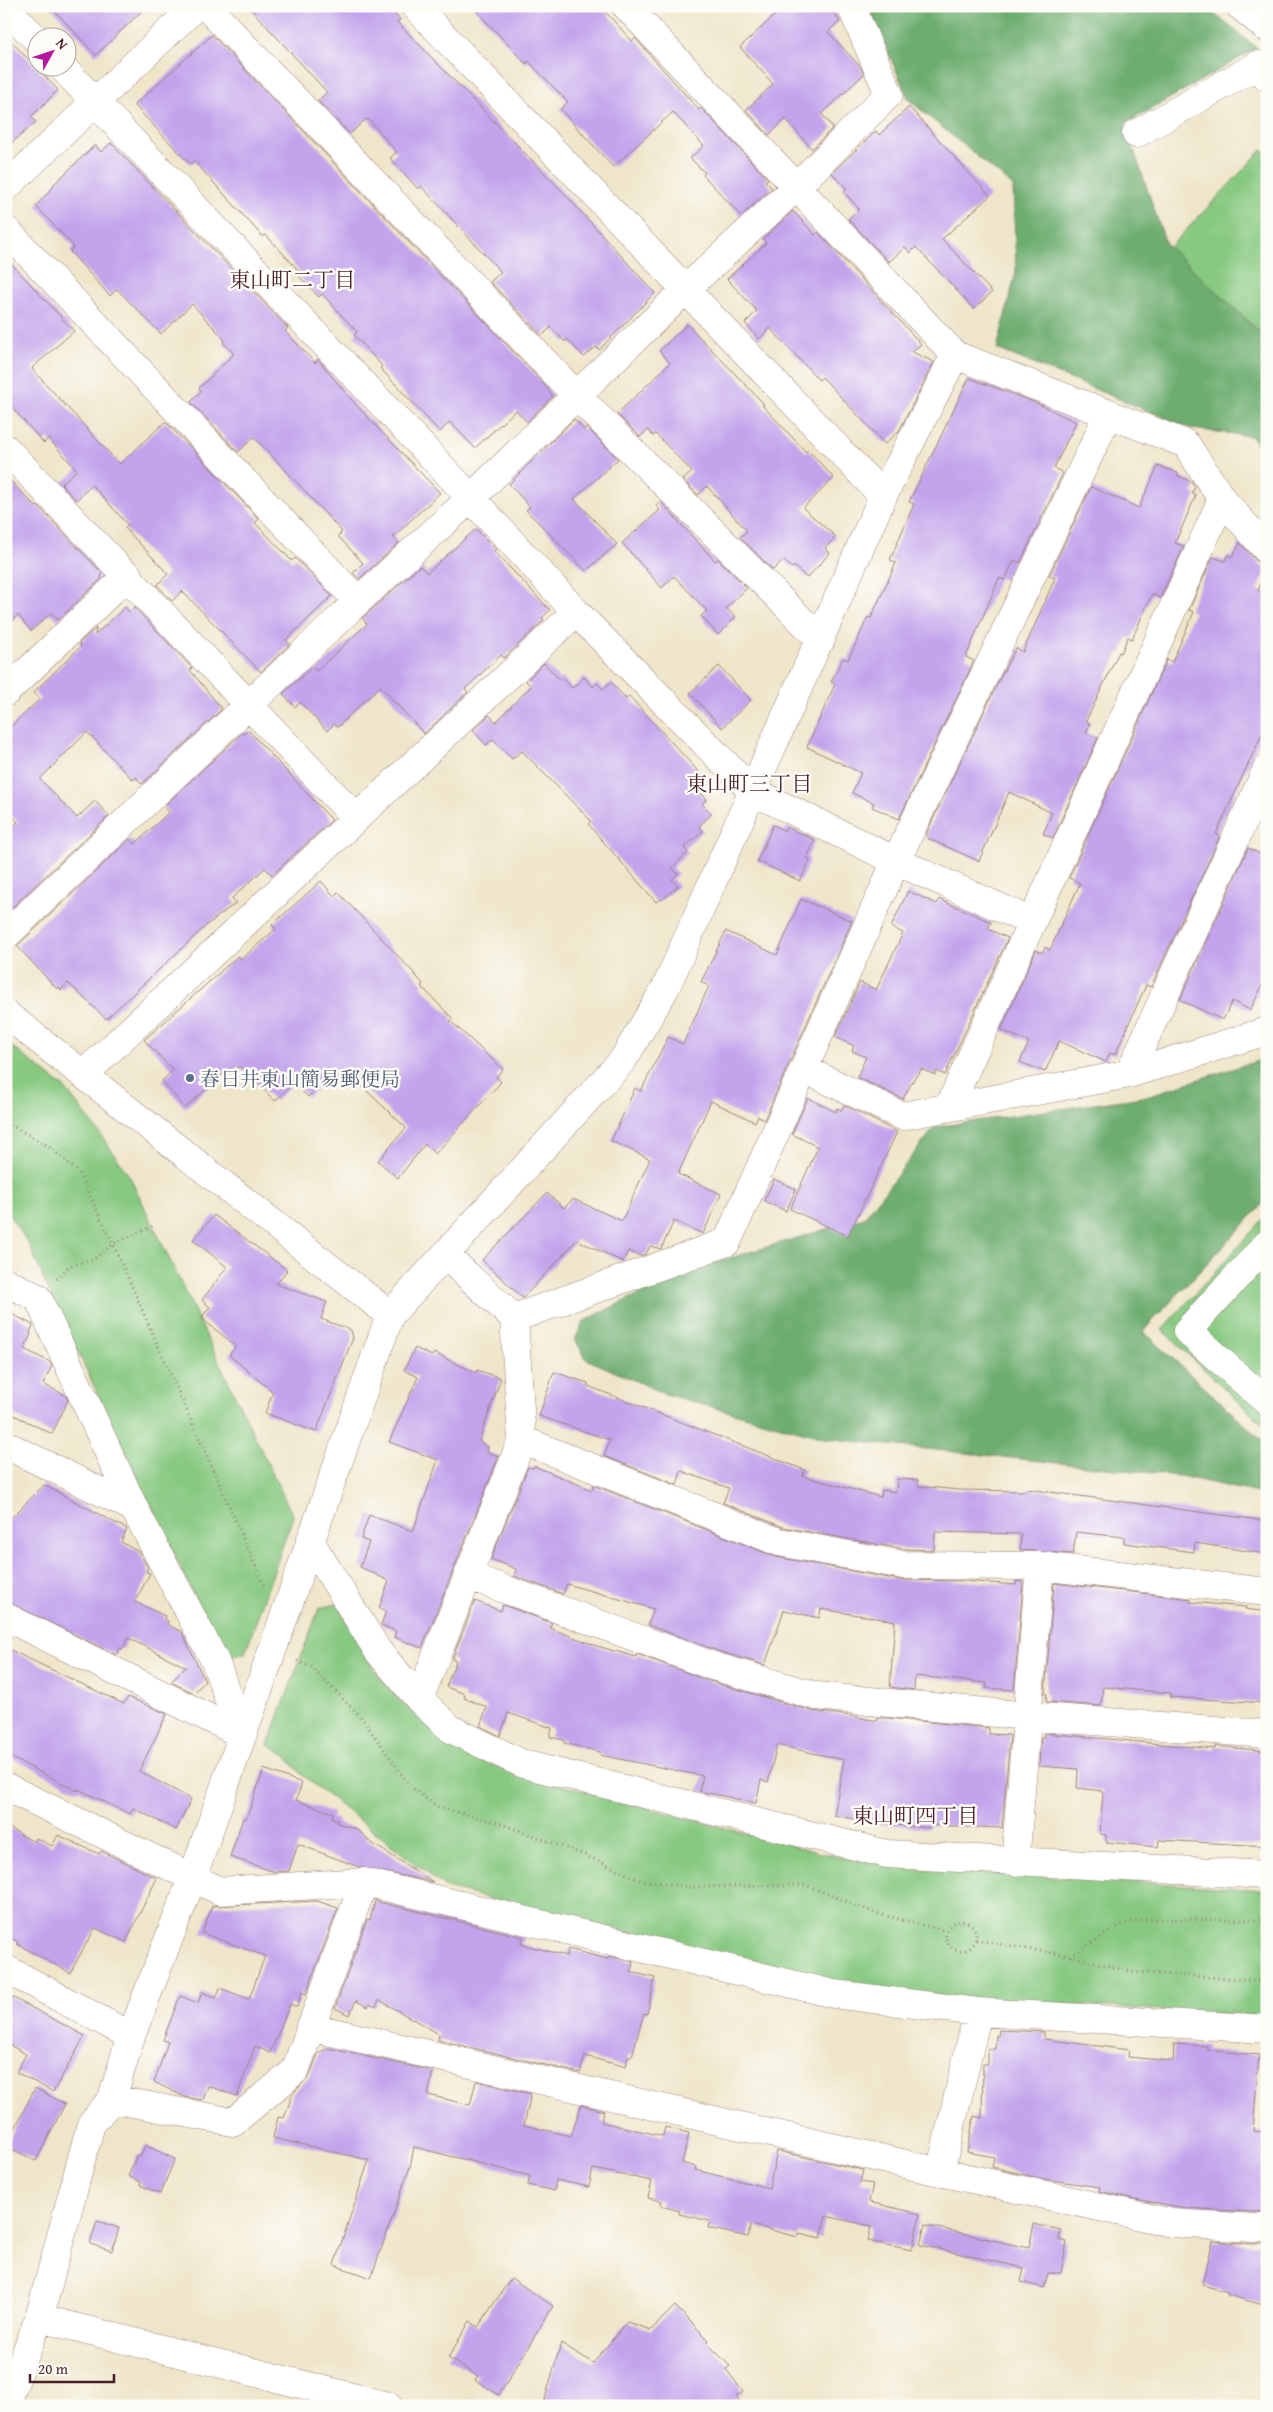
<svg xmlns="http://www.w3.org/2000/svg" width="1273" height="2412" viewBox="0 0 1273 2412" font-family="'Gentium Book Plus','Noto Serif JP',serif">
	<rect width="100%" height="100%" fill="#fdfcf7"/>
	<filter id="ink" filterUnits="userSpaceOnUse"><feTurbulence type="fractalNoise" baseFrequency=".02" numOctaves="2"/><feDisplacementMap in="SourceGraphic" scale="10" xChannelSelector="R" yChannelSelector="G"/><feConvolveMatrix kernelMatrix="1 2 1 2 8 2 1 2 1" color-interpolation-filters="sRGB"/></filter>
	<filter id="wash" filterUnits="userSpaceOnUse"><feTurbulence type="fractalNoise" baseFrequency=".0096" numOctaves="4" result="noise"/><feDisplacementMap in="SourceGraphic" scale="20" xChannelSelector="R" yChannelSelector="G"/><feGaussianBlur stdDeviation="1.12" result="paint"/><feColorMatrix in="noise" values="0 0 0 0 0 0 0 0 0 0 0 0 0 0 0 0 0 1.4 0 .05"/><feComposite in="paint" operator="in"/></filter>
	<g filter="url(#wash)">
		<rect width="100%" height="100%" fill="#efe6ca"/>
		<path fill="#87c981" stroke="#687456" d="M 1262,150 L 1267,154 L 1267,338 L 1169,248 Z
			M 6,1042 L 65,1088 L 101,1135 L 130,1177 L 293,1516 L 245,1653 L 223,1657 L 46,1285 L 30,1246 L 6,1210 Z
			M 1267,1215 L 1267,1428 L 1162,1330 Z
			M 337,1604 L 373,1668 L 400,1701 L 432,1730 L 471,1757 L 510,1772 L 821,1853 L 908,1868 L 1267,1890 L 1267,2016 L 955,1998 L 845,1985 L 446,1888 L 301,1774 L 286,1756 L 268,1745 L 319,1608 Z"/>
		<path fill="#6dad6f" stroke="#5c664d" d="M 868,6 L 1204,6 L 1257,48 L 1125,124 L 1166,244 L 1267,340 L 1267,458 L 1251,436 L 1192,429 L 997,349 L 1016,272 L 1013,186 L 909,100 Z
			M 1267,1058 L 1267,1200 L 1143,1331 L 1267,1445 L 1267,1495 L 1180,1476 L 824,1438 L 665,1394 L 586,1359 L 575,1339 L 584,1321 L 683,1272 L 864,1218 L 935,1127 L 1143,1097 Z"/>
		<g id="blocks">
			<path fill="#c3a4ec" d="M 50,6 L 147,6 L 96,55 Z
				M 248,6 L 386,6 L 400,20 L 397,22 L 563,192 L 655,293 L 599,350 L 596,347 L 584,357 L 567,339 L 565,342 L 551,327 L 542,336 L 490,282 L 501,272 L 421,186 L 418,189 L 390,158 L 397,152 L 369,120 L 366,119 L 350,134 L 318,101 L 327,92 Z
				M 472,6 L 600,6 L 632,41 L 635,38 L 699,110 L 701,108 L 768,179 L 765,181 L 772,188 L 741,216 L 703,175 L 705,173 L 690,158 L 704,146 L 673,112 L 613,167 L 560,109 L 568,102 L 528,61 L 526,64 Z
				M 785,6 L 829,6 L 840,21 L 828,32 L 859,65 L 864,74 L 822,114 L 833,128 L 812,149 L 786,119 L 769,135 L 746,110 L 773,84 L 740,47 Z
				M 212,35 L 543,383 L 553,396 L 527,422 L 516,410 L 475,448 L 450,422 L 440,432 L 380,368 L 382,366 L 354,335 L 357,332 L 322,294 L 319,297 L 299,276 L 301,273 L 266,235 L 263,237 L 194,161 L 190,164 L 134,105 Z
				M 6,36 L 58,90 L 31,117 L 36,122 L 6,148 Z
				M 909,107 L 990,196 L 942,239 L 992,292 L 974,309 L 916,247 L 910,253 L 905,247 L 889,262 L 848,219 L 859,209 L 844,192 L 847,189 L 832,173 L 876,131 L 879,135 Z
				M 111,143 L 288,328 L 285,331 L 315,363 L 318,359 L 322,364 L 356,405 L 440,493 L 393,537 L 399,543 L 359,579 L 353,573 L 363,563 L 338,536 L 342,532 L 291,476 L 254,437 L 238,452 L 191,402 L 201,391 L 199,388 L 234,354 L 223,342 L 225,340 L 192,304 L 161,334 L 117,289 L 110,296 L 71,253 L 70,250 L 74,247 L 36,206 L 54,186 L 53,185 L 95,145 L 101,152 Z
				M 793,211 L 815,235 L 818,232 L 921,344 L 912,352 L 934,362 L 899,431 L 885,444 L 822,377 L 819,380 L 770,328 L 759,339 L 745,323 L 757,311 L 727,279 L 766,243 L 763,239 Z
				M 6,258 L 74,331 L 32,368 L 33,370 L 112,456 L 120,464 L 165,422 L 168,424 L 259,519 L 255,523 L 292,561 L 295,558 L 332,596 L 286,640 L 290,644 L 261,672 L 182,591 L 172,601 L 157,585 L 168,574 L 125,528 L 128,525 L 92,485 L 76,500 L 61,484 L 77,470 L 48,438 L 44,443 L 6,401 Z
				M 687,324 L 764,404 L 762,405 L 806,452 L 808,450 L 834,478 L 803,508 L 836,537 L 825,548 L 830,553 L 807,578 L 794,566 L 792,568 L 783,560 L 773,570 L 740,537 L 747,531 L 707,486 L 698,495 L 683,480 L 692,472 L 656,434 L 653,436 L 648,430 L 640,437 L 617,414 L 670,363 L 659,351 Z
				M 969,378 L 1034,402 L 1076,422 L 1054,468 L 1063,473 L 1020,563 L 1014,560 L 1005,580 L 999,578 L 966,657 L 974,661 L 899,819 L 872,807 L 874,803 L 852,793 L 861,773 L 807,747 L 835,684 L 831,682 L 843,658 L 848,660 L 868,617 L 871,618 L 896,563 L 890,560 L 914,504 L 909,502 Z
				M 574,419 L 584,430 L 586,427 L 618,459 L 574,499 L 617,544 L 586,571 L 526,510 L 530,507 L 509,484 Z
				M 1158,466 L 1178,473 L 1177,475 L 1192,482 L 1195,487 L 1192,493 L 1196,495 L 1175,543 L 1184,546 L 1160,598 L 1152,594 L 1132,639 L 1128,637 L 1121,653 L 1119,652 L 1086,721 L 1090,723 L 1086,733 L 1098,738 L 1053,838 L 1043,834 L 1052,813 L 1009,792 L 979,861 L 927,838 L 927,832 L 1002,674 L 1016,648 L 1023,652 L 1055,578 L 1049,576 L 1091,487 L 1139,508 Z
				M 6,476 L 36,507 L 38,506 L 102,573 L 101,579 L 58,620 L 51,613 L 31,631 L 18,615 L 6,626 Z
				M 660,501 L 715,561 L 718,559 L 747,588 L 726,608 L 736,617 L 718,635 L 701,616 L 707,611 L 674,576 L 662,588 L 622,543 L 660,510 L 656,506 Z
				M 476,529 L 496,549 L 494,551 L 550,610 L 542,618 L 544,620 L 504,658 L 501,655 L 465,689 L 468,692 L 424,734 L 380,686 L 338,727 L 334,724 L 327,731 L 300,702 L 295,707 L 283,694 L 312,667 L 316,671 L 367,624 L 362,618 L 420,566 L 427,573 Z
				M 1240,543 L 1266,571 L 1258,590 L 1267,595 L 1267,723 L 1216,834 L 1220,836 L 1151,987 L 1146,985 L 1115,1055 L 1110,1053 L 1106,1062 L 1059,1041 L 1045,1072 L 1020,1062 L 1029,1042 L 1001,1030 L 1036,950 L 1042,953 L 1045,947 L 1050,950 L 1080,883 L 1069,878 L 1167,659 L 1172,662 L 1194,612 L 1189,610 L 1213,557 L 1225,561 L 1228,555 L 1232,557 Z
				M 125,607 L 129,612 L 134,607 L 192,668 L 190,670 L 222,709 L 142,784 L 136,777 L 133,780 L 87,732 L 40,779 L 77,818 L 95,801 L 109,816 L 6,913 L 6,831 L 18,822 L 6,810 L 6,731 L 40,699 L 34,692 L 81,646 L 79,643 L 96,628 L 95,635 Z
				M 544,663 L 560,680 L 563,678 L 572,688 L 584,677 L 593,687 L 597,683 L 603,689 L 611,682 L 626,699 L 629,696 L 707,781 L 698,790 L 707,799 L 702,804 L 712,814 L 699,826 L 703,831 L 684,848 L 688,852 L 672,868 L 678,874 L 672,879 L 678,886 L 662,900 L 661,899 L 656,902 L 588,824 L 591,821 L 522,751 L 512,759 L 493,739 L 486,745 L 473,730 L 489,715 L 496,722 L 531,686 L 526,681 Z
				M 719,666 L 751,700 L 722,728 L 690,693 Z
				M 248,730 L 332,820 L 272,875 L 265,868 L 232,898 L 236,903 L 208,924 L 106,1019 L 68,983 L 61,990 L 59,987 L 57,989 L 17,946 L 130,839 L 135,844 L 169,812 L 164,806 L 242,733 L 243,734 Z
				M 773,825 L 785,831 L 787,827 L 815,840 L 807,858 L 810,860 L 800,881 L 757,861 Z
				M 1248,848 L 1267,857 L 1267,976 L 1250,1010 L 1232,1001 L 1223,1020 L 1180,1000 Z
				M 321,881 L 334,896 L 338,892 L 412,971 L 423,984 L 421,986 L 453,1019 L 450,1021 L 503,1069 L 496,1077 L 501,1082 L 435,1154 L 425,1144 L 398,1178 L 378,1161 L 406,1128 L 348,1073 L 334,1087 L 326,1079 L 308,1097 L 294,1083 L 275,1101 L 239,1066 L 233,1071 L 230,1068 L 185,1108 L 162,1081 L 173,1070 L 144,1040 L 238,956 L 241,959 L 276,929 L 272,925 Z
				M 908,891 L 937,904 L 939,899 L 991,922 L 988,929 L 1008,938 L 945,1075 L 936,1071 L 935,1075 L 921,1069 L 918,1076 L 916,1075 L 903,1099 L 857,1077 L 866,1057 L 852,1051 L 854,1046 L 835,1037 L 860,982 L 876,990 L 903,933 L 891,927 Z
				M 801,899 L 852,921 L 764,1120 L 758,1116 L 755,1122 L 711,1101 L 678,1174 L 721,1194 L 703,1234 L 674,1221 L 661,1249 L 650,1246 L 646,1254 L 641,1256 L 628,1251 L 623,1262 L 577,1240 L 523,1298 L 482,1260 L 547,1193 L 564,1208 L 573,1199 L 622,1221 L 650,1159 L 611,1141 L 635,1088 L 641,1091 L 668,1037 L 683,1044 L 709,986 L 701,982 L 726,931 L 777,955 Z
				M 808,1098 L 836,1112 L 837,1108 L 841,1110 L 844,1105 L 897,1132 L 848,1236 L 790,1209 L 818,1147 L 792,1134 Z
				M 774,1179 L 796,1189 L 786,1211 L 764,1201 Z
				M 214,1215 L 287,1270 L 276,1284 L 327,1302 L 321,1319 L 351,1330 L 353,1338 L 316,1432 L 265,1413 L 273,1392 L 229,1355 L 236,1346 L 201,1318 L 210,1307 L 202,1300 L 227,1267 L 193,1240 Z
				M 6,1311 L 33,1325 L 30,1333 L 31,1334 L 24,1349 L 50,1362 L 52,1366 L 43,1384 L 65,1395 L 68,1400 L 52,1434 L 6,1411 Z
				M 415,1348 L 432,1356 L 434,1353 L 476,1373 L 477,1370 L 501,1378 L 479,1441 L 488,1447 L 487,1452 L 499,1456 L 422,1648 L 394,1637 L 396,1631 L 381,1625 L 386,1611 L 379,1608 L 389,1581 L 360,1567 L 369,1542 L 361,1539 L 369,1515 L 413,1531 L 438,1460 L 389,1442 L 418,1377 L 404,1370 Z
				M 554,1372 L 588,1383 L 588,1386 L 805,1470 L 802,1476 L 881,1497 L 882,1490 L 896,1492 L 897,1479 L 918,1480 L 918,1486 L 959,1490 L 1026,1491 L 1027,1489 L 1267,1521 L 1267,1554 L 1195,1543 L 1194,1552 L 1124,1543 L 1124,1537 L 1076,1532 L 1073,1554 L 1020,1550 L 1021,1534 L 935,1532 L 934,1550 L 904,1549 L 783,1527 L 723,1503 L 729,1488 L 681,1471 L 677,1485 L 604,1456 L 610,1440 L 539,1416 Z
				M 534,1466 L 592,1490 L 593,1485 L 776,1557 L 900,1580 L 965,1581 L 1016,1585 L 1016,1581 L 1023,1582 L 1014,1690 L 986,1688 L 987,1683 L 915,1676 L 914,1690 L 890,1687 L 895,1621 L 821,1609 L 819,1618 L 784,1610 L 765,1665 L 718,1651 L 648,1625 L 654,1609 L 567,1584 L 563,1594 L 514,1576 L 516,1569 L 491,1559 L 528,1467 L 533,1468 Z
				M 44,1485 L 127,1529 L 121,1542 L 139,1552 L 148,1568 L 146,1572 L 150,1573 L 135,1602 L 165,1616 L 164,1619 L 168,1621 L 167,1624 L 182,1632 L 205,1681 L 194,1693 L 171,1682 L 186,1667 L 128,1638 L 123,1649 L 120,1648 L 116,1655 L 6,1601 L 6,1523 Z
				M 1054,1583 L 1191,1599 L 1190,1602 L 1246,1607 L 1245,1609 L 1267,1612 L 1267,1703 L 1170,1697 L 1171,1693 L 1103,1687 L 1101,1706 L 1046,1702 L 1047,1694 L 1045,1694 Z
				M 475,1601 L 501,1611 L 503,1605 L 552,1623 L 550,1628 L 597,1646 L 636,1657 L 637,1654 L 709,1681 L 812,1711 L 852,1716 L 877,1721 L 878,1718 L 888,1718 L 989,1728 L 989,1734 L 1010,1735 L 1002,1828 L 929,1825 L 929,1828 L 874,1823 L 834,1815 L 844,1760 L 777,1745 L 768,1782 L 761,1780 L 756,1803 L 699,1791 L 703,1776 L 600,1755 L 600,1752 L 564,1743 L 564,1740 L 550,1737 L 552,1728 L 508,1713 L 500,1736 L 480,1726 L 487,1707 L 464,1698 L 465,1694 L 446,1687 L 456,1661 L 452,1659 Z
				M 6,1648 L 124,1704 L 128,1697 L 167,1714 L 139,1771 L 191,1799 L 176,1830 L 133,1808 L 130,1814 L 78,1789 L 78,1791 L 6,1755 L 6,1742 L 15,1724 L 6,1720 Z
				M 1044,1733 L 1215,1749 L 1215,1746 L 1267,1751 L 1267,1846 L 1159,1840 L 1158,1847 L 1106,1842 L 1106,1835 L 1100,1834 L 1103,1791 L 1077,1788 L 1078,1769 L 1039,1766 L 1041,1737 L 1044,1737 Z
				M 264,1769 L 302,1783 L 296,1800 L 333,1813 L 332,1818 L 338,1820 L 337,1823 L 356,1829 L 367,1838 L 367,1840 L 433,1882 L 359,1867 L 298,1844 L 289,1871 L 275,1872 L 230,1857 L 243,1818 L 246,1819 Z
				M 6,1826 L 34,1842 L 36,1838 L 52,1846 L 58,1835 L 99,1854 L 101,1851 L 157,1878 L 126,1942 L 95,1928 L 70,1973 L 17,1944 L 18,1942 L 6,1935 Z
				M 317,1901 L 338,1908 L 306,1994 L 302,1992 L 297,2007 L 290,2004 L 270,2053 L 255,2046 L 237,2096 L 208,2086 L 203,2100 L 185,2097 L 154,2082 L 168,2042 L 163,2040 L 180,1996 L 198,2003 L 202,1992 L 216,1998 L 220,1988 L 249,1999 L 265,1956 L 202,1933 L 212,1906 Z
				M 375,1901 L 523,1937 L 521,1944 L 567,1956 L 568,1949 L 608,1959 L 609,1956 L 633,1962 L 631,1972 L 655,1978 L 647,2014 L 644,2013 L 632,2056 L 628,2056 L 626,2067 L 585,2056 L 580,2073 L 438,2040 L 439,2034 L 379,2000 L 376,2007 L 369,2004 L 368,2007 L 356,2001 L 349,2015 L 335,2008 L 367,1919 L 370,1920 Z
				M 6,1994 L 85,2036 L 53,2092 L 16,2072 L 26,2054 L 6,2043 Z
				M 999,2030 L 1044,2032 L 1044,2039 L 1129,2050 L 1128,2057 L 1173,2061 L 1174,2044 L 1207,2046 L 1207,2050 L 1259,2055 L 1253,2131 L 1267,2132 L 1267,2211 L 1254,2212 L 1186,2208 L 1135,2199 L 1099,2191 L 1100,2187 L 1044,2179 L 992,2167 L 994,2157 L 967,2152 L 974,2116 L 982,2118 L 983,2064 L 988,2064 L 988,2049 L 995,2049 L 996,2035 L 998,2036 Z
				M 327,2048 L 433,2071 L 428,2095 L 470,2105 L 476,2081 L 531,2094 L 524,2125 L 571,2136 L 581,2105 L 604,2111 L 601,2122 L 663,2136 L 665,2127 L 689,2133 L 682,2163 L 696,2167 L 695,2170 L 769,2188 L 777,2151 L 863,2170 L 860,2182 L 873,2184 L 869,2202 L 920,2214 L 912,2250 L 868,2241 L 871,2226 L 826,2216 L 821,2238 L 799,2233 L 798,2237 L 751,2225 L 748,2237 L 708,2228 L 710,2221 L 679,2214 L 680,2211 L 661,2206 L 662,2201 L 648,2198 L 652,2181 L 593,2169 L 589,2187 L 556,2180 L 554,2191 L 528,2185 L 530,2176 L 414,2147 L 410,2167 L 371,2278 L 334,2265 L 369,2160 L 273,2138 L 278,2117 L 284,2118 L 293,2093 L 309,2077 L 318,2054 Z
				M 35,2088 L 65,2104 L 36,2161 L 6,2146 Z
				M 145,2145 L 175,2159 L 160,2194 L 140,2185 L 141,2182 L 128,2176 L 137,2155 L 140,2157 Z
				M 97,2221 L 119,2228 L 112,2251 L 90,2244 Z
				M 1034,2224 L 1061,2230 L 1059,2240 L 1067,2242 L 1061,2273 L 1048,2273 L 1044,2288 L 1021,2282 L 1024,2268 L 920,2245 L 925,2225 L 1029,2248 Z
				M 1213,2241 L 1254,2244 L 1267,2242 L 1267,2306 L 1227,2295 L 1228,2292 L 1202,2285 Z
				M 511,2278 L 553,2306 L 499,2395 L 475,2380 L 478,2376 L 448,2358 L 470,2321 L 478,2327 Z
				M 675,2306 L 709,2340 L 707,2343 L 730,2366 L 726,2369 L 743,2392 L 736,2397 L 742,2406 L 619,2406 L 605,2402 L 604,2406 L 543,2406 L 561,2343 L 593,2363 L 627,2322 L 651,2330 Z"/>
		</g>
	</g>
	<g filter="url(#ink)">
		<use href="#blocks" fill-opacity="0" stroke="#9c827a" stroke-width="1"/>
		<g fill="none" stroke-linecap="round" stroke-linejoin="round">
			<g stroke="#9c827a" stroke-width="29">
				<path id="minor" d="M 206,6 L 576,395 L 821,640
					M 415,6 L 883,496
					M 626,6 L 955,355 L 1186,444 L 1222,499 L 1267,550
					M 1240,6 L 1267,28
					M 6,8 L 38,41
					M 63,68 L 471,498 L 576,612 L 752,791 L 896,861 L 1032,922
					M 1136,134 L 1258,65 L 1267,77
					M 6,187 L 196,6
					M 6,230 L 358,601
					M 6,449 L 356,818
					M 6,692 L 128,575
					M 6,935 L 358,601 L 471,498 L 685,290 L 796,187 L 889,94 L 851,6
					M 6,1014 L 390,1315
					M 804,1069 L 902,1116 L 1129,1074 L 1267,1031
					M 84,1074 L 576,612
					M 1129,1074 L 1267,769
					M 949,1107 L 1222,499
					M 1267,1244 L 1187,1331 L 1267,1402
					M 6,1282 L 38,1298 L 134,1508 L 215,1661 L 241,1734
					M 514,1318 L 727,1242 L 896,861 L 1109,413
					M 522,1440 L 779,1542 L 903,1565 L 1040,1566 L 1267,1592
					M 6,1445 L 134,1508
					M 310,1541 L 378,1651 L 419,1699 L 451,1729 L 523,1764 L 887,1854 L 1267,1875
					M 469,1576 L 713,1666 L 816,1696 L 1028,1716 L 1267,1734
					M 6,1617 L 241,1734
					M 419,1699 L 522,1440 L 514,1318 L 445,1255
					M 6,1787 L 220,1891 L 364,1882 L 834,1994 L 978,2012 L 1267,2029
					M 1015,1862 L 1040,1566
					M 6,1969 L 131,2036
					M 310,2027 L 940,2172 L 1172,2223 L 1255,2228 L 1267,2226
					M 112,2099 L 233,2122 L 295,2071 L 364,1882
					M 940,2172 L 978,2012
					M 39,2318 L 388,2406
					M 6,2405 L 39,2318 L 91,2124 L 112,2099 L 131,2036 L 192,1879 L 390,1315 L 623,1060 L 666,987 L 883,496 L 955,355"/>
			</g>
			<path stroke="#9c827a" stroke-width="3" stroke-dasharray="1 4" stroke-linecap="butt" d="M 6,1122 L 51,1148 L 79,1173 L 113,1244 L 264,1585
				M 57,1279 L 69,1266 L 94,1259 L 113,1244 L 153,1226
				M 297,1661 L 311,1667 L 361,1717 L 411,1787 L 438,1807 L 502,1824 L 585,1855 L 640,1880 L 688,1887 L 806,1885 L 875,1913 L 946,1931
				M946 1936a15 15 0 1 1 30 0a15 15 0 1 1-30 0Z
				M 976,1940 L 1070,1956 L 1133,1972 L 1267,1981
				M 1070,1956 L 1124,1923 L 1151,1919 L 1267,1920"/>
			<use href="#minor" stroke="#fff" stroke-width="28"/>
		</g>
	</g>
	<circle fill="#5c6f8a" stroke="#fdfcf7" stroke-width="2" cx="190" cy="1078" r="5"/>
	<g text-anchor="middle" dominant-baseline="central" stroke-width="5" stroke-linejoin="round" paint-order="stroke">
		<g font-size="20" fill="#4e5e75" stroke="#fdfcf7" text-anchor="start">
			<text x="200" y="1078">春日井東山簡易郵便局</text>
		</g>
		<g font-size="21" fill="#4a1f2b" stroke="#fdfcf7">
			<text x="292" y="279">東山町二丁目</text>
			<text x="749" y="783">東山町三丁目</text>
			<text x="915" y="1815">東山町四丁目</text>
		</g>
	</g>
	<rect width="1273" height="2412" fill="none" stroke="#fdfcf7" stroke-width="25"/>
	<g transform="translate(52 52) rotate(50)"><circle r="24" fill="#fdfcf7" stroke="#b5a4a5"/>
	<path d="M0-4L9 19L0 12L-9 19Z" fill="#b5179e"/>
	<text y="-8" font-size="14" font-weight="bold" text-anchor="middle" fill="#4a1f2b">N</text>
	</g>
	<path d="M30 2374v8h84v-8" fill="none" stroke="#4a1f2b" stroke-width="2.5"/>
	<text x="38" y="2374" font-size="15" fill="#4a1f2b" stroke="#fdfcf7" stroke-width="4" paint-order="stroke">20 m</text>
</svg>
